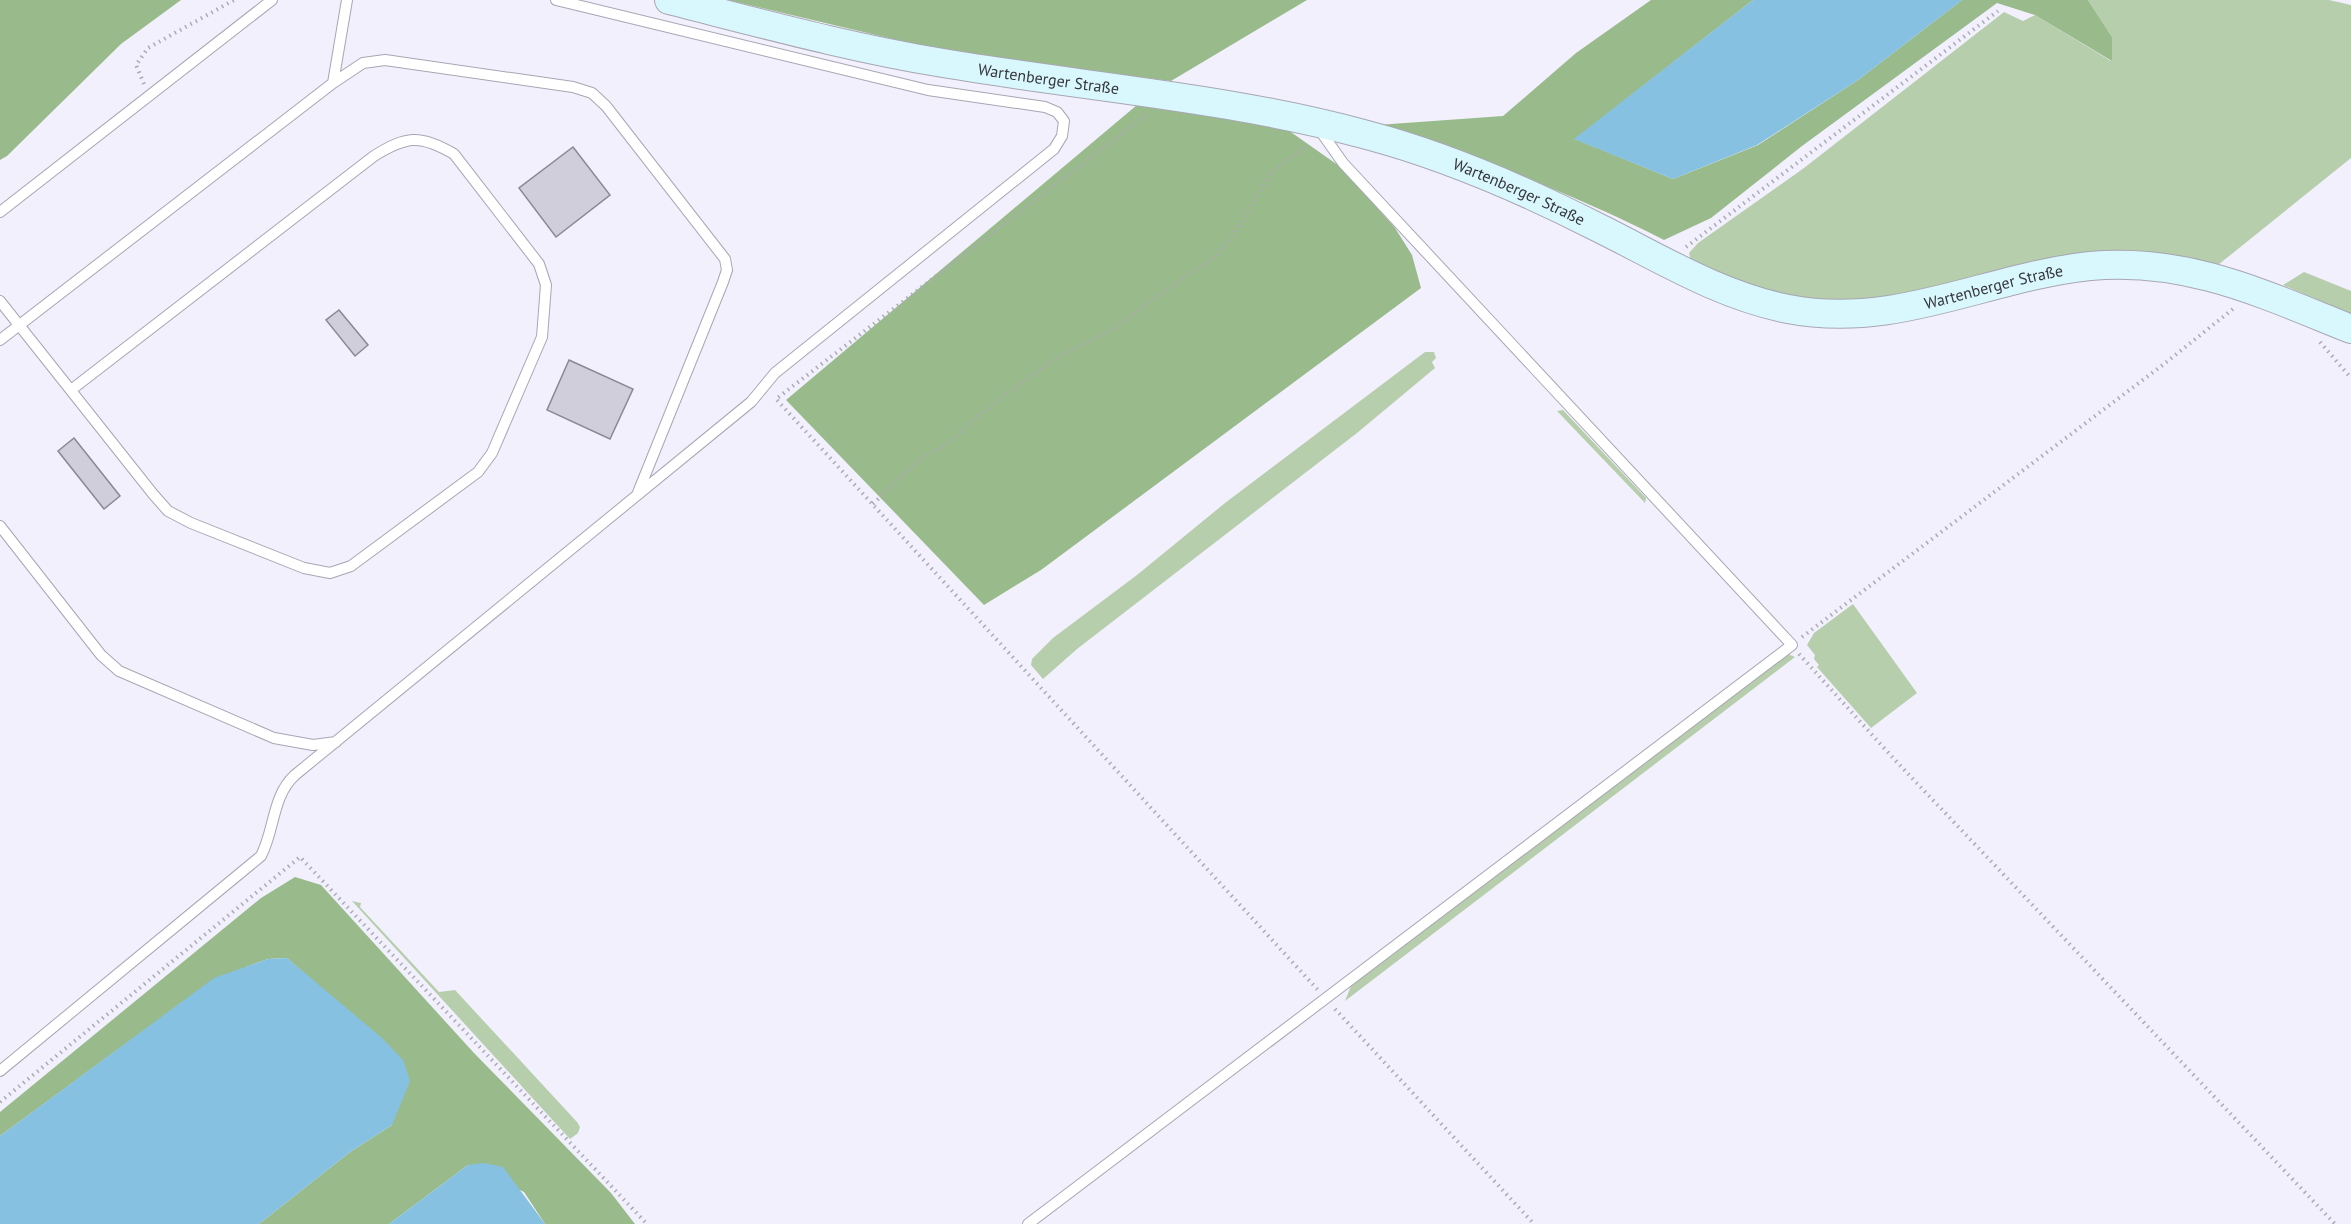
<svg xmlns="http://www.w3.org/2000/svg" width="2351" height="1224" viewBox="0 0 2351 1224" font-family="'PT Sans',sans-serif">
	<rect width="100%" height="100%" fill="#f2f0fd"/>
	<path fill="#b6ceac" d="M 2088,0 L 2329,0 L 2351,5 L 2351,158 L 2218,265 L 2167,255 L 1909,296 L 1847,302 L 1774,294 L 1691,261 L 1689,253 L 1698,243 L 1804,168 L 2004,12 L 2023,21 L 2035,15 L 2111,61 L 2112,37 Z
		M 2304,272 L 2351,291 L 2351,314 L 2283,285 Z
		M 1425,352 L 1434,352 L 1436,358 L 1432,362 L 1435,368 L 1357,433 L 1077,649 L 1043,679 L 1031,665 L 1032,659 L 1053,638 L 1137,575 L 1225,503 Z
		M 1563,410 L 1646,498 L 1645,503 L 1557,411 Z
		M 1853,604 L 1917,693 L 1871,728 L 1817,667 L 1819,665 L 1814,659 L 1815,655 L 1807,645 L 1814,633 Z
		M 1788,654 L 1795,657 L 1345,1001 L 1351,986 Z
		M 352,901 L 361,903 L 360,907 L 439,992 L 455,990 L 577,1122 L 580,1127 L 578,1133 L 570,1139 Z"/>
	<path fill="#99bb8b" d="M 0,0 L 181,0 L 121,44 L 7,156 L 0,160 Z
		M 728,0 L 1307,0 L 1171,81 L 956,54 Z
		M 1651,0 L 1753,0 L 1575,139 L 1673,179 L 1758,145 L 1858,80 L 1962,0 L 2088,0 L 2112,37 L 2112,61 L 2035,15 L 1997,3 L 1802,146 L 1711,218 L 1664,240 C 1572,193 1476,158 1377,125 L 1503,116 L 1576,53 Z
		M 1137,105 L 1278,123 L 1342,168 L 1395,228 L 1412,255 L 1421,288 L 1041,570 L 984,605 L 786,400 Z
		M 295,877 L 321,885 L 474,1053 L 611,1193 L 635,1224 L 545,1224 L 524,1192 L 468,1165 L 389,1224 L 259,1224 L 350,1152 L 392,1125 L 320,987 L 287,958 L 268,959 L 246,967 L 117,1050 L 0,1136 L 0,1112 L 261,898 Z"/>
	<path fill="#87c1e2" d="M 1753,0 L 1962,0 L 1858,80 L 1757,145 L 1673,179 L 1574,139 Z
		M 287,958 L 382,1038 L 403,1060 L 410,1081 L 392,1125 L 350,1152 L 259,1224 L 0,1224 L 0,1136 L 214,978 L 268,959 Z
		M 484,1163 L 503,1167 L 545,1224 L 389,1224 L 468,1165 Z"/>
	<path fill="#d0ceda" stroke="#8a8894" stroke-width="1.5" d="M 573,147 L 610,195 L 556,237 L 519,188 Z
		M 339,310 L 368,345 L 355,356 L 326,320 Z
		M 569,360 L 633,389 L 610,439 L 547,410 Z
		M 74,438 L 120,496 L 104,509 L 58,451 Z"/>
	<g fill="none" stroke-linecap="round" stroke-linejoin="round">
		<g stroke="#a8a6b2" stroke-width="12">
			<path id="lane" d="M 333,83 L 363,63 L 385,60 L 573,87 L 592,93 L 606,106 L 725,259 L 727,270 L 723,282 L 637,495
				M 0,212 L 272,0
				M 0,301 L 153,494 L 168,511 L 191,523 L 304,568 L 330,573 L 351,566 L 478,472 L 492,453 L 542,337 L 546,285 L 539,264 L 454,154 C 420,134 406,136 374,156 L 71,390
				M 0,340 L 333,83 L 347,0
				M 0,526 L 101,655 L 119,671 L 274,738 L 313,745 L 336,742
				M 0,1071 L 261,856 C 275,829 272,796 295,775 L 729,420 L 751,402 L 775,373 L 1054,149 L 1062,136 L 1064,121 L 1057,112 L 1045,107 L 928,90 L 556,0
				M 1028,1224 L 1792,645 L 1343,163 L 1319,129"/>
		</g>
		<g stroke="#a8a6b2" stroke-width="30">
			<g id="secondary">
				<path id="s1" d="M 669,0 C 760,23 851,48 943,63 C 1085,87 1228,97 1367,135 C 1446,156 1522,189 1595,226 C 1658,257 1718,295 1788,309 C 1896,330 1986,277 2090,266 C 2187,257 2263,294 2351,329"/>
			</g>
		</g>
		<path stroke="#acabb5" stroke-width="4" stroke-dasharray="1.5 4.5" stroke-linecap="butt" d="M 144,84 L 136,65 L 148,48 L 234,0
			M 1146,115 L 776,399 L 1318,990
			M 1686,247 L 1998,11
			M 2320,342 L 2351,378
			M 873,504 L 922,457 L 945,446 L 994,403 L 1038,371 L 1060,356 L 1115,328 L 1160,294 L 1213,258 L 1233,235 L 1271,173 L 1307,145
			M 1802,637 L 2164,364 L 2233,309
			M 1799,654 L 1894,759 L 2335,1224
			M 1335,1009 L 1534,1224
			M 0,1102 L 300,857 L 647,1224"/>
		<use href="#lane" stroke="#fff" stroke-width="10"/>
		<use href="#secondary" stroke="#d8f8fe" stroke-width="28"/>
	</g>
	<g text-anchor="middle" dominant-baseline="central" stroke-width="5" stroke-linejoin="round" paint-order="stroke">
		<g font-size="16" fill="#36363b" stroke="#f2f0fd">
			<text stroke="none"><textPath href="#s1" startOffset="388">Wartenberger Straße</textPath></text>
			<text stroke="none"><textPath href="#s1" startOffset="874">Wartenberger Straße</textPath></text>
			<text stroke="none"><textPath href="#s1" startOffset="1377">Wartenberger Straße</textPath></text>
		</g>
	</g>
</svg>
